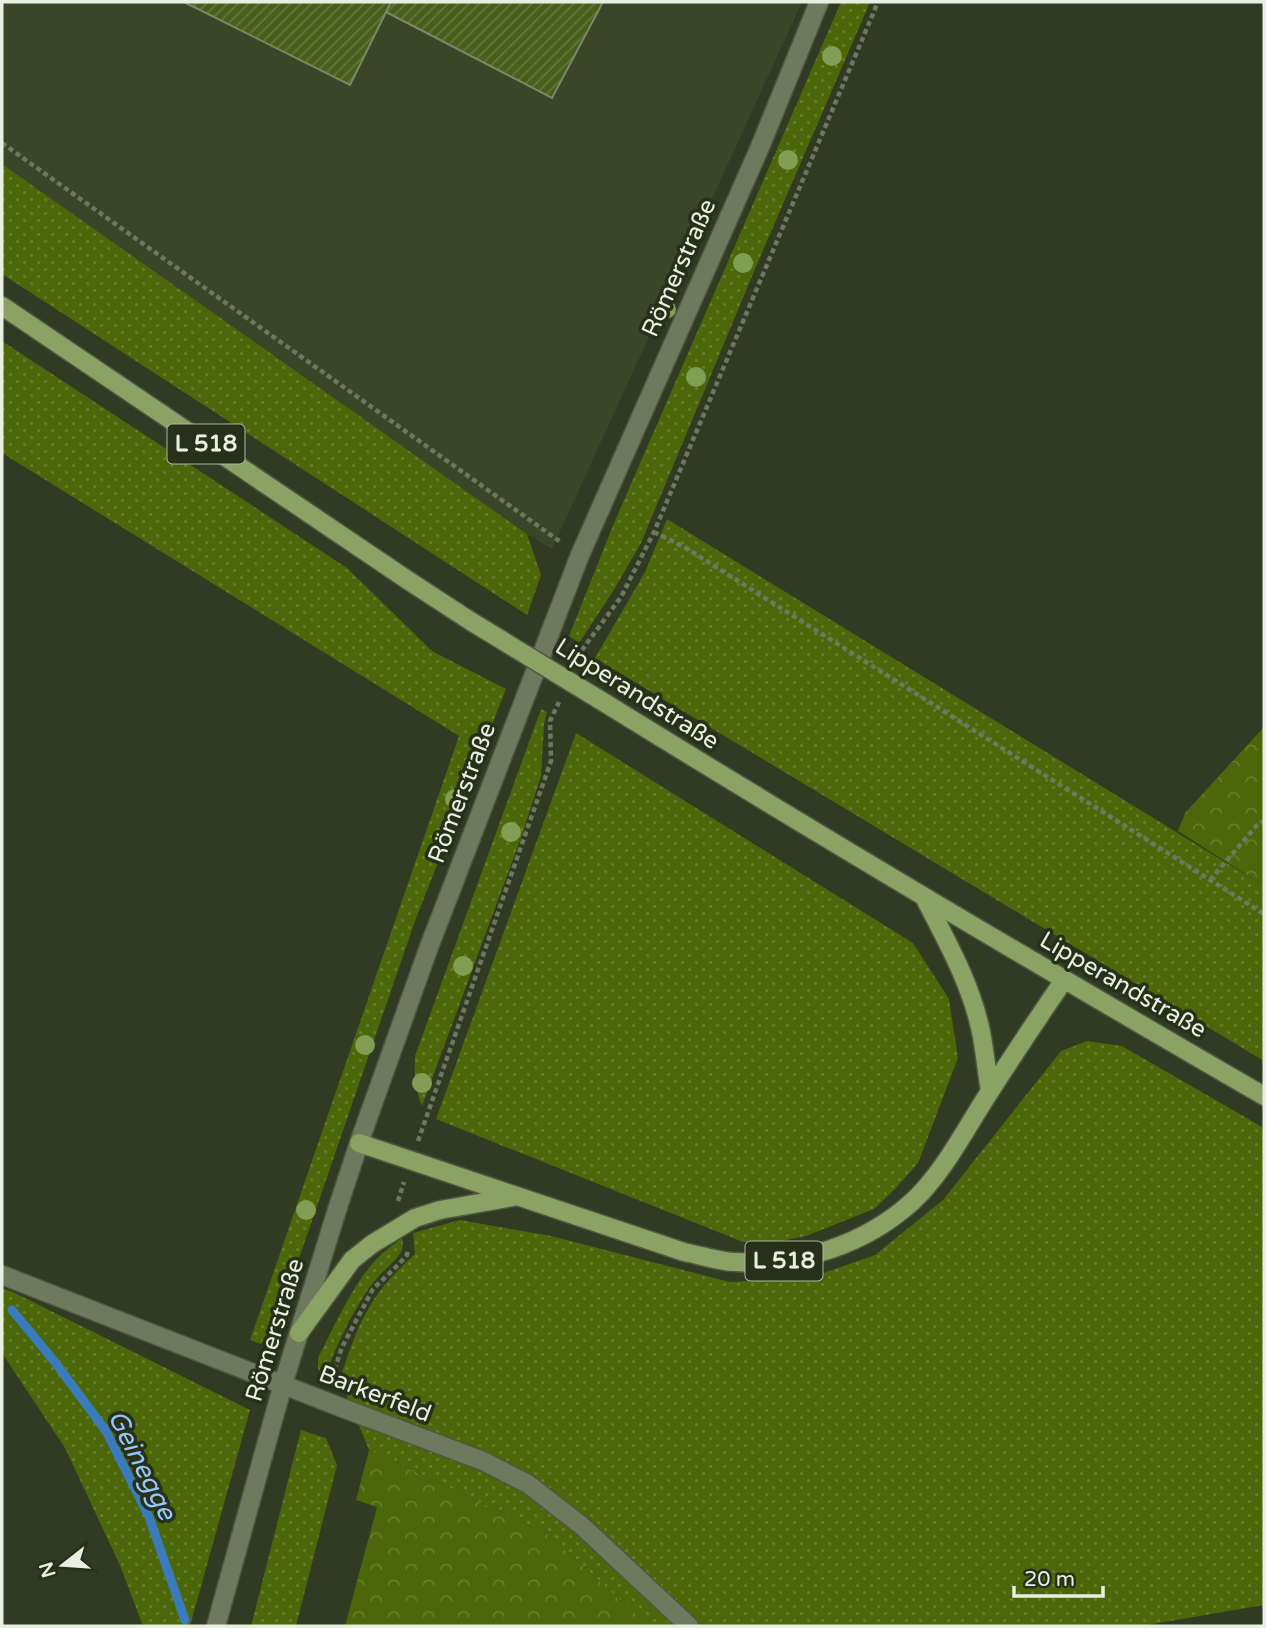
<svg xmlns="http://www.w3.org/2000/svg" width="1266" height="1628" viewBox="0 0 1266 1628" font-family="'Varela Round',sans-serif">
	<defs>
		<pattern id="grass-dots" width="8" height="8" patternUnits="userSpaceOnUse" patternTransform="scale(1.75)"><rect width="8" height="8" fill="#4b670a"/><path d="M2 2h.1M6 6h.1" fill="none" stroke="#657d2d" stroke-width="1.8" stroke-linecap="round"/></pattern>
		<pattern id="forest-crowns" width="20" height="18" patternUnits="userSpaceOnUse" patternTransform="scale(1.75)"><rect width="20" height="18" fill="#4b670a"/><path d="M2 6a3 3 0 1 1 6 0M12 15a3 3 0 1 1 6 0" fill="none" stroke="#657d2d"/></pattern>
		<pattern id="building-hatch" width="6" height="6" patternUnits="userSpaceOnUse" patternTransform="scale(1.75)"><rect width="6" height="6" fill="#485f1c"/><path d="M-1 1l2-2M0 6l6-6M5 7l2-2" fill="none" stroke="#62763d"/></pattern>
	</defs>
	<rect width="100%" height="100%" fill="#313a22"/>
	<path fill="#3a4627" d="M 2,2 L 802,2 L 552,549 L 527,534 L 2,164 Z"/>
	<path fill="url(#grass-dots)" d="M 841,2 L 870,2 L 755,269 L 641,543 L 612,593 L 579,643 L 569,636 L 614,523 Z
		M 2,164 L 527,534 L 541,575 L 527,615 L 2,274 Z
		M 2,341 L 347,568 L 432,651 L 506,689 L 415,921 L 283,1305 L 273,1330 L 261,1344 L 250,1340 L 459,736 L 2,453 Z
		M 667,519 L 1264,886 L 1264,1061 L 595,658 L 645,572 Z
		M 541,709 L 547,712 L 544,724 L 541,776 L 522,835 L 422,1106 C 415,1089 414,1074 415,1056 Z
		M 576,733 L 913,943 L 949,999 L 958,1058 L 918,1163 L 895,1189 L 874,1209 L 806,1236 L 776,1242 L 743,1242 L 436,1119 Z
		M 1087,1041 L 1122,1046 L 1264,1128 L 1264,1605 L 1141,1626 L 649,1626 L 546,1533 L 369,1450 L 340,1379 C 349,1351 358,1323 375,1298 C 385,1282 401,1267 415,1254 L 413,1233 L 460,1220 L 551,1236 L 730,1282 L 809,1278 L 875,1255 L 943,1200 L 1061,1051 Z
		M 402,1238 C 406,1254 394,1260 385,1270 C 378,1276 372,1284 367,1291 C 350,1318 335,1346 326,1376 L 321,1378 L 318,1367 L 318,1358 C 333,1329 352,1286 373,1263 C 381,1253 392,1246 402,1238 Z
		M 2,1288 L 13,1292 L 250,1410 L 190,1626 L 143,1626 L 119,1563 L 65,1448 L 2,1353 Z
		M 301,1430 L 326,1438 L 337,1465 L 296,1626 L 251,1626 Z"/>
	<path fill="url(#forest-crowns)" d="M 1264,727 L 1264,886 L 1178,831 L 1185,813 Z
		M 369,1450 L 546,1533 L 649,1626 L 345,1626 L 377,1507 L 356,1500 Z"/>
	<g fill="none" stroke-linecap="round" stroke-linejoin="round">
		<path stroke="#3a7bbc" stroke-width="9" d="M 12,1310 L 54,1361 L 106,1431 L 149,1517 L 185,1620"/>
	</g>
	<path fill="url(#building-hatch)" stroke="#7b876b" stroke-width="2" d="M 184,2 L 391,2 L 350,85 Z
		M 391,2 L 603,2 L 552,98 L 386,12 Z"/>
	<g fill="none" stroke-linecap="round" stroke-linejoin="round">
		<g stroke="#4f5742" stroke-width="21">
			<path id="street" d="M 2,1275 L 340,1407 L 483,1461 L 528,1484 L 582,1526 L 689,1626"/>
		</g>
		<g stroke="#4f5742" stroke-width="21">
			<path id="secondary" d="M 216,1626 L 283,1384 L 337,1210 L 359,1143 L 429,947 L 580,555 L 760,147 L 819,2"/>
		</g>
		<g stroke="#4f5742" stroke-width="21">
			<path id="primary" d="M 2,306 L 409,581 L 472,622
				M 605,703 C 823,838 1043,968 1264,1096
				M 924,897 C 947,942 973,987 982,1037 C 985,1055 987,1073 990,1091
				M 359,1143 L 684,1252 C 701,1255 719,1262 736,1262 C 800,1266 866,1244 913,1201 C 943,1173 965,1130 987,1096 C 1012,1057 1038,1018 1064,980
				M 299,1333 L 352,1260 L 372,1244 L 415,1218 L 440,1210 L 513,1197"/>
		</g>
		<path stroke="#6f7762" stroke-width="4.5" stroke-dasharray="5 3.5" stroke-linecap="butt" d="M 2,143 L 562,543
			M 654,532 L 686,548 L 1264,914
			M 578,658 L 582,650 L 621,597 L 654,532 L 878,2
			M 1210,880 L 1257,825 L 1264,821
			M 418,1141 L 551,761 L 550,721 L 559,702
			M 398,1201 L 404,1182
			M 332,1378 L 342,1347 L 373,1289 L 400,1263 L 407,1255 L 408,1249"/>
		<use href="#street" stroke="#6e795e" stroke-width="18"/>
		<use href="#secondary" stroke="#6e795e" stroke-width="18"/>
		<use href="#primary" stroke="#8aa264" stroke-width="18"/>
		<g stroke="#4f5742" stroke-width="21" stroke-linecap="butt">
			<path id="primary-bridge" d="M 472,622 L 605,703"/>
		</g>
		<use href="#primary-bridge" stroke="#8aa264" stroke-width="18"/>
	</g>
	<g fill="#829e54">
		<circle cx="832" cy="56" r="10"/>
		<circle cx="788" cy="160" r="10"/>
		<circle cx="743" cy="263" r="10"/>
		<circle cx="666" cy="309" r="10"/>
		<circle cx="696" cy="377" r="10"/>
		<circle cx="455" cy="799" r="10"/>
		<circle cx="511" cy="832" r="10"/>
		<circle cx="463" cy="966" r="10"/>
		<circle cx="365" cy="1045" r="10"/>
		<circle cx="422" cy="1083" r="10"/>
		<circle cx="306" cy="1210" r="10"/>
	</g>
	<g text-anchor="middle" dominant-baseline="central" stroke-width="7" stroke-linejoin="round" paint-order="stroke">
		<g fill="#273019" stroke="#afb6a5" stroke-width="2">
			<rect x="167.5" y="424.5" width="77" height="39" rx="5"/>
			<rect x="745.5" y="1241.5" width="77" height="39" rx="5"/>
		</g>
		<g font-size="23" font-weight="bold" fill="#e9f0e1">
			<text x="206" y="444">L 518</text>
			<text x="784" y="1261">L 518</text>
		</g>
		<g font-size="24" fill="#e9f0e1" stroke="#273019">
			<text transform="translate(679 268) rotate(-66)">Römerstraße</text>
			<text transform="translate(637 694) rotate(32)">Lipperandstraße</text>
			<text transform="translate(462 793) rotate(-69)">Römerstraße</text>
			<text transform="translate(1123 985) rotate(30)">Lipperandstraße</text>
			<text transform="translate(275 1330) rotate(-73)">Römerstraße</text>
			<text transform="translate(375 1394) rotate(21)">Barkerfeld</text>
		</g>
		<g font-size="26" font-style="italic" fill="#96c7fb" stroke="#273019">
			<text transform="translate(142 1465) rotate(63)">Geinegge</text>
		</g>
	</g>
	<rect width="1266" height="1628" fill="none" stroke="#e9f0e1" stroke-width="7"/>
	<g transform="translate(63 1565) rotate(253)" stroke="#273019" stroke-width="5" paint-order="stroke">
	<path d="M0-5L12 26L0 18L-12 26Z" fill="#e9f0e1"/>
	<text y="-10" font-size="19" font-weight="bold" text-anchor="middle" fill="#e9f0e1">N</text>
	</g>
	<path d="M1014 1586v10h89v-10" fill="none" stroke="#e9f0e1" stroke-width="3.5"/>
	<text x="1024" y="1586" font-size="21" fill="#e9f0e1" stroke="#273019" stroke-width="5" paint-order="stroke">20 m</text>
</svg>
